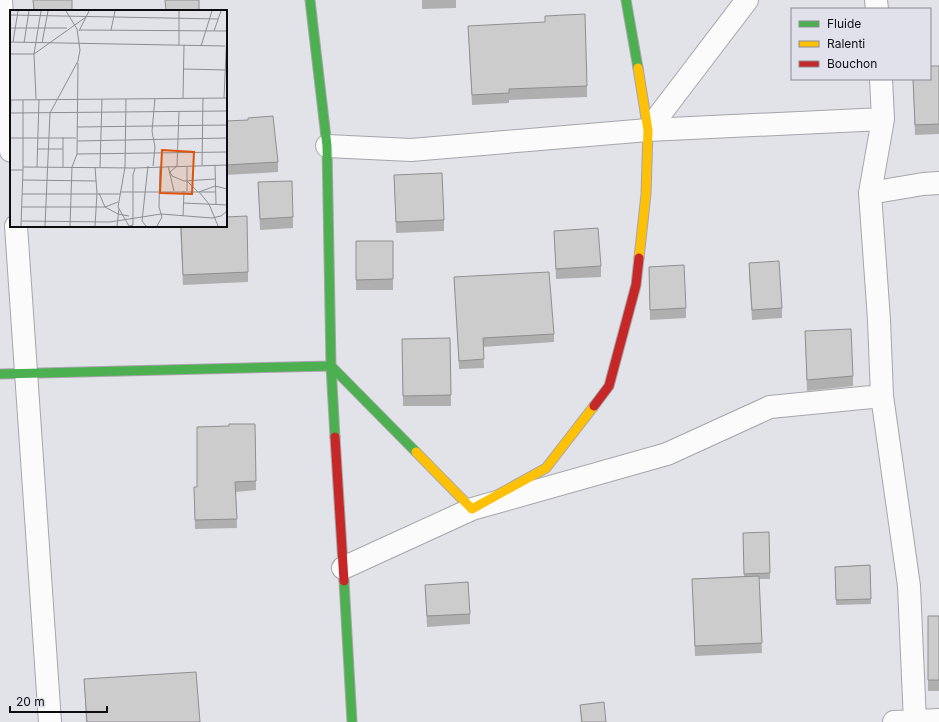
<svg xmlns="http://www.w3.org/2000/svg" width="939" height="722" viewBox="0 0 939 722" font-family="Inter,sans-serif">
	<rect width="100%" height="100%" fill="#e2e3e8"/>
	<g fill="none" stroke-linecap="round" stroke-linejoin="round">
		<g stroke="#a6a6aa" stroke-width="24">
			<path id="street" d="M 1,0 L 11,151
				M 876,0 L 877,9
				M 881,79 L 883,119 L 870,193 L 879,320 L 882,396 L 909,586 L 915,722
				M 648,130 L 747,0
				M 327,146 L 411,150 L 648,130 L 883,119
				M 870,193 L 923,184 L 939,183
				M 16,226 L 50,722
				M 343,568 L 472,509 L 667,454 L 770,407 L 882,396
				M 894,722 L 939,720"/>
		</g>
		<g stroke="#a6a6aa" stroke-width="11">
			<path id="fast" d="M 310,0 L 327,146 L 331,366 L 335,437
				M 626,0 L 638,68
				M 0,374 L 331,366 L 416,452
				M 344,581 L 352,722"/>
		</g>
		<g stroke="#a6a6aa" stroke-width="11">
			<path id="slow" d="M 638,68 L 648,130 L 646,194 L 639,258
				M 416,452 L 472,509 L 546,468 L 594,406"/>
		</g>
		<g stroke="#a6a6aa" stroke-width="11">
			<path id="jam" d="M 594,406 L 609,386 L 636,285 L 639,258
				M 335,437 L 344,581"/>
		</g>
		<use href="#street" stroke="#fbfbfc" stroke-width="22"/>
		<use href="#fast" stroke="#4caf50" stroke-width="9"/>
		<use href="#slow" stroke="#ffc107" stroke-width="9"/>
		<use href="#jam" stroke="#c62828" stroke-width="9"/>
	</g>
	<path fill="#b0afb0" d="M 422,0 L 456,0 L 456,8 L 422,9 Z
		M 468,26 L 587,86 L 587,97 L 509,100 L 509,103 L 472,105 Z
		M 939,66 L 939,134 L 915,135 L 913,79 L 930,79 Z
		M 226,121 L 278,162 L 278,172 L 226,175 Z
		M 394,175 L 444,220 L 444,231 L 396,233 Z
		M 258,182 L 293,217 L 293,228 L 260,230 Z
		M 180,226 L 226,226 L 248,272 L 248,282 L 183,285 Z
		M 554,231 L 601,266 L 601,277 L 556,279 Z
		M 356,241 L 393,241 L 393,290 L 356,290 Z
		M 749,263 L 782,308 L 782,318 L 752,320 L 749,274 Z
		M 649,267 L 686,308 L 686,318 L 650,320 Z
		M 454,277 L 554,334 L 554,342 L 483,347 L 484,368 L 459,369 Z
		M 805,331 L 853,376 L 853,386 L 807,391 Z
		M 450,338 L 451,406 L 403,406 L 402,339 Z
		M 255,424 L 256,490 L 236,492 L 237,528 L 195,529 L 194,487 L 197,487 L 229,426 Z
		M 769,532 L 770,579 L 759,579 L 762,653 L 695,656 L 692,579 L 744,576 L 743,533 Z
		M 870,565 L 871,604 L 836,605 L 835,567 Z
		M 425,585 L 470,614 L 470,624 L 427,627 Z
		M 928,616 L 939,616 L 939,691 L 928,691 Z
		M 84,679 L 200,722 L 86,722 Z
		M 580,705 L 606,722 L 581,722 Z"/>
	<path fill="#cdcccd" stroke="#908f90" d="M 33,0 L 72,0 L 72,11 L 34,11 Z
		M 165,0 L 199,0 L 199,11 L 166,11 Z
		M 585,14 L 587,86 L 509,89 L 509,93 L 472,95 L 468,26 L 545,22 L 545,16 Z
		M 930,66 L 939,66 L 939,124 L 915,125 L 913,79 L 930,79 Z
		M 273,116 L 278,162 L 226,165 L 226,121 L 248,120 L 248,118 Z
		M 442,173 L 444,220 L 396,222 L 394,175 Z
		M 292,181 L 293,217 L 260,219 L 258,182 Z
		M 247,216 L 248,272 L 183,275 L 181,226 L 226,226 L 226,217 Z
		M 598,228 L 601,266 L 556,269 L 554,231 Z
		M 356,241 L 393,241 L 393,279 L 356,280 Z
		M 779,261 L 782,308 L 752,310 L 749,263 Z
		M 684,265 L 686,308 L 650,310 L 649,267 Z
		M 549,272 L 554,334 L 483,338 L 484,359 L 459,361 L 454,277 Z
		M 851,329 L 853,376 L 807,380 L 805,331 Z
		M 450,338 L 451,395 L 403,396 L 402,339 Z
		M 229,424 L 255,424 L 256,481 L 235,482 L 237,519 L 195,520 L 194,487 L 197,487 L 197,427 L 229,426 Z
		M 769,532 L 770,573 L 744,574 L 743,533 Z
		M 870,565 L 871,599 L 836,600 L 835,567 Z
		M 759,576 L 762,643 L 695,646 L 692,579 Z
		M 468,582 L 470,614 L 427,616 L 425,585 Z
		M 928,616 L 939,616 L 939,680 L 928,680 Z
		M 196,672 L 200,722 L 87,722 L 84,679 Z
		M 604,702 L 606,722 L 582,722 L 580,705 Z"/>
	<g transform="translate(10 10)">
		<rect width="217" height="217" fill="#e2e3e8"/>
		<path fill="none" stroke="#8d8d92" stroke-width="1" d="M 0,5 L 208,9M 0,18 L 57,18M 69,20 L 217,21M 101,20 L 105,1M 69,21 L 79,1M 204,21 L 211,1M 0,32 L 215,36M 3,32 L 8,1M 14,33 L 19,1M 32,33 L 38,1M 169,35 L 169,1M 191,36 L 202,1M 0,44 L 24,44 L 76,7M 174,59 L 217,60M 173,88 L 174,35M 214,88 L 217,21M 26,89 L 24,44 L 31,1M 116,89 L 115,157 L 108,197 L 119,216M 0,90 L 217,88M 13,90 L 13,157M 169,102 L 167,156 L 160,162 L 162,166 L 174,171 L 205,169M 0,103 L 217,101M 67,117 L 217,115M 0,119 L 1,90M 0,128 L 66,128M 67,131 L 217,128M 27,139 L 53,139M 67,144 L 217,142M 192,155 L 193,88M 205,155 L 206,194M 143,156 L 145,137 L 142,121 L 145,88M 158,156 L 164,181M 27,157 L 29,89M 53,157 L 53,127M 90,157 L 92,89M 0,160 L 13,160 L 13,157 L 125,158 L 217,155M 13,170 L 86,171M 177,171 L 188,182M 177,181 L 177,157M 110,182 L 205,182M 89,183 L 95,197 L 108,204 L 119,206M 12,184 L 110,184M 173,193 L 217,195M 12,197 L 95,197 L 108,192M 173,206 L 174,181M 11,211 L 100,212 L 151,204 L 202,208 L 211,206 L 217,201M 11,216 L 13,160M 35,216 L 40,103 L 68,51 L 70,40 L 67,19 L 56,1M 60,216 L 62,157 L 67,144 L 68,53M 85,216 L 87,183 L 85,157M 107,216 L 109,199M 119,216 L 123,215 L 123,165 L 125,158M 136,216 L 132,211 L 138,156M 147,216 L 152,207 L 149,197 L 150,156M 208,216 L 199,194 L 189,182 L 205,176 L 217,179"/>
		<path fill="#dd550c" fill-opacity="0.15" stroke="#dd550c" stroke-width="2" d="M 152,140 L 184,142 L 182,184 L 150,183 Z"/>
		<rect width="217" height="217" fill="none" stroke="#0d0d10" stroke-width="2"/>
	</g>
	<rect x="791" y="8" width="140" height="72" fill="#e0e1ea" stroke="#8c8c93"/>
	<rect x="799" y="21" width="20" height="6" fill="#4caf50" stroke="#8c8c93"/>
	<text x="827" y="28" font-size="12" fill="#0d0d10">Fluide</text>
	<rect x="799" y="41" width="20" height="6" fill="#ffc107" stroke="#8c8c93"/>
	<text x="827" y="48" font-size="12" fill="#0d0d10">Ralenti</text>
	<rect x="799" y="61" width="20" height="6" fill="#c62828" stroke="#8c8c93"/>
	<text x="827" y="68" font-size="12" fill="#0d0d10">Bouchon</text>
	<path d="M10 706v6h97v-6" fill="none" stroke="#0d0d10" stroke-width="2"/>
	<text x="16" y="706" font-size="12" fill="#0d0d10" stroke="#e0e1ea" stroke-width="3" paint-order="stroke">20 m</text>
</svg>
